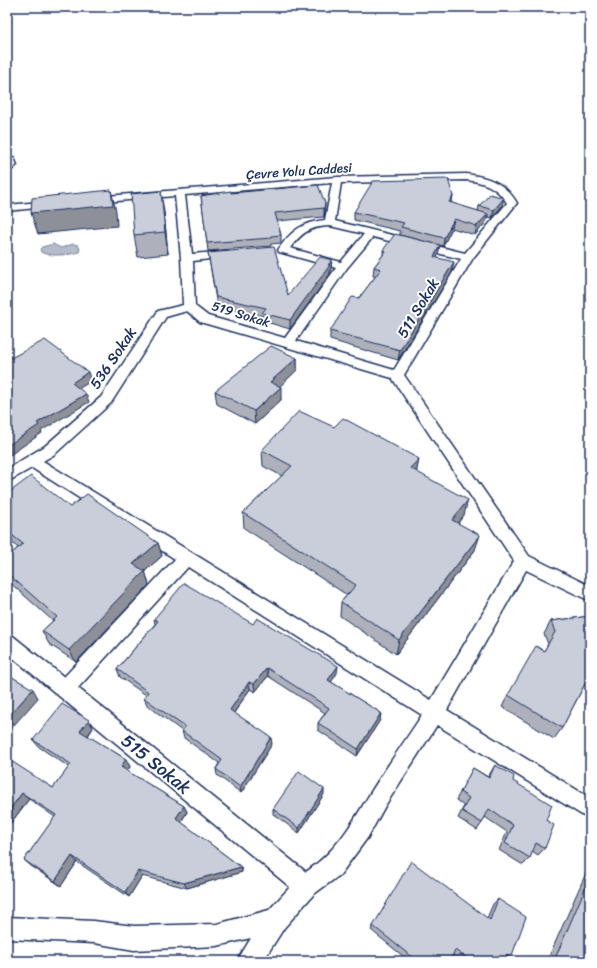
<svg xmlns="http://www.w3.org/2000/svg" width="597" height="968" viewBox="0 0 597 968" font-family="Sriracha,sans-serif">
	<rect width="100%" height="100%" fill="#fff"/>
	<filter id="ink" filterUnits="userSpaceOnUse"><feTurbulence type="fractalNoise" baseFrequency=".025" numOctaves="2"/><feDisplacementMap in="SourceGraphic" scale="8" xChannelSelector="R" yChannelSelector="G"/><feConvolveMatrix kernelMatrix="1 2 1 2 8 2 1 2 1" color-interpolation-filters="sRGB"/></filter>
	<g filter="url(#ink)">
		<path fill="#b5bbca" stroke="#77839f" d="M 53,244 L 61,248 L 73,244 L 78,245 L 80,249 L 79,252 C 72,255 47,257 41,252 L 40,249 L 42,247 Z"/>
		<g fill="none" stroke-linecap="round" stroke-linejoin="round">
			<g stroke="#1b2f5e" stroke-width="3">
				<path id="service" d="M 7,158 L 14,158 L 17,165 L 7,174 L 7,170 L 13,165 L 10,160 L 7,160 Z"/>
			</g>
			<g stroke="#1b2f5e" stroke-width="3">
				<path id="minor" d="M 466,174 C 489,177 505,183 517,203 L 473,258 L 404,375 L 529,556 L 590,586 L 590,601 L 526,570 L 447,710 L 590,798 L 590,820 L 437,725 L 385,806 L 368,837 L 340,875 L 314,894 L 284,928 L 263,961 L 237,961 L 251,938 L 217,946 L 134,950 L 94,943 L 7,939 L 7,917 L 94,921 L 134,926 L 217,924 L 269,910 L 290,887 L 7,653 L 7,634 L 13,636 L 64,677 L 175,559 L 32,468 L 7,482 L 7,469 L 45,446 L 101,397 L 158,311 L 183,305 L 181,258 L 175,196 L 94,203 L 89,200 L 94,197 L 337,177 ZM 466,180 C 484,182 497,187 507,203 L 465,253 L 335,221 L 341,183 ZM 332,183 L 325,220 C 302,222 290,232 278,250 L 279,252 L 336,268 L 285,338 L 208,316 L 195,306 L 193,261 L 228,257 L 233,254 L 228,251 L 192,254 L 185,195 ZM 330,226 L 364,234 L 341,262 L 290,248 C 303,232 309,227 330,226 ZM 373,237 L 461,259 L 394,370 L 296,341 L 347,268 ZM 187,311 L 200,322 L 392,378 L 514,561 L 431,700 L 43,461 L 55,454 L 111,403 L 166,317 ZM 188,567 L 422,715 C 405,741 387,766 371,792 C 351,825 338,849 306,872 L 78,688 Z
					M 52,201 L 57,204 L 56,206 L 7,211 L 7,205 Z"/>
			</g>
			<use href="#service" fill="#fff" fill-rule="evenodd"/>
			<use href="#minor" fill="#fff" fill-rule="evenodd"/>
		</g>
		<path fill="#aeb1bb" stroke="#1b2f5e" d="M 318,185 L 325,211 L 324,217 L 277,221 L 281,235 L 281,243 L 271,244 L 271,246 L 208,251 L 201,196 Z
			M 453,196 L 451,203 L 478,211 L 479,206 L 502,206 L 492,218 L 488,217 L 486,222 L 475,235 L 452,228 L 443,246 L 400,235 L 400,231 L 354,220 L 354,212 Z
			M 164,212 L 168,254 L 138,257 L 134,235 Z
			M 383,250 L 438,255 L 437,258 L 452,272 L 398,360 L 330,340 L 330,331 L 359,298 L 375,277 L 373,276 L 374,267 L 383,255 Z
			M 208,253 L 288,295 L 332,260 L 331,268 L 330,270 L 330,274 L 290,329 L 263,321 L 263,316 L 217,306 Z
			M 297,358 L 297,370 L 279,386 L 281,400 L 255,424 L 217,404 L 215,391 Z
			M 334,427 L 419,459 L 416,472 L 464,515 L 458,523 L 475,550 L 396,654 L 340,616 L 341,602 L 347,595 L 244,528 L 243,513 L 282,476 L 263,466 L 262,450 Z
			M 7,494 L 70,507 L 158,543 L 162,556 L 145,571 L 149,585 L 76,662 L 49,644 L 42,631 L 53,621 L 7,580 L 7,557 L 18,548 L 7,538 Z
			M 590,616 L 590,680 L 587,680 L 562,728 L 554,739 L 502,707 L 508,695 L 544,651 L 548,644 L 544,634 L 551,621 Z
			M 154,619 L 337,673 L 331,682 L 381,713 L 380,720 L 357,756 L 318,730 L 318,723 L 325,713 L 268,676 L 255,692 L 250,689 L 234,713 L 272,744 L 241,793 L 217,775 L 216,769 L 219,763 L 184,738 L 182,731 L 147,705 L 144,698 L 146,695 L 120,677 L 117,669 L 155,624 Z
			M 93,728 L 88,736 L 126,759 L 130,767 L 127,771 L 184,806 L 187,812 L 181,822 L 241,867 L 242,872 L 187,888 L 142,876 L 129,897 L 77,862 L 61,886 L 31,866 L 24,860 L 55,817 L 29,799 L 7,828 L 7,760 L 53,788 L 69,767 L 39,747 L 33,740 Z
			M 495,765 L 513,781 L 546,820 L 545,848 L 538,855 L 532,851 L 530,858 L 523,865 L 499,850 L 507,832 L 485,817 L 482,823 L 477,830 L 458,818 L 464,806 L 456,800 L 473,768 L 488,777 Z
			M 324,794 L 299,833 L 273,814 L 273,809 Z
			M 590,864 L 590,946 L 584,961 L 547,961 Z
			M 498,899 L 511,958 L 508,960 L 508,961 L 461,961 L 453,955 L 450,961 L 409,961 L 371,930 L 373,926 L 487,918 L 493,904 Z"/>
		<path fill="#8d9099" stroke="#1b2f5e" d="M 111,190 L 116,211 L 117,226 L 38,234 L 31,213 Z
			M 161,191 L 164,212 L 168,254 L 165,232 Z
			M 453,196 L 451,205 L 449,202 Z
			M 504,198 L 502,206 L 492,218 L 494,210 Z
			M 325,203 L 325,211 L 324,217 L 324,208 Z
			M 488,214 L 486,222 L 475,235 L 477,226 Z
			M 454,219 L 452,228 L 443,246 L 444,238 Z
			M 440,245 L 438,255 L 432,267 L 434,257 Z
			M 332,260 L 331,268 L 330,270 L 330,274 L 290,329 L 290,320 Z
			M 454,262 L 452,272 L 398,360 L 400,350 Z
			M 297,358 L 297,370 L 271,395 L 270,382 Z
			M 88,372 L 91,381 L 75,391 L 72,383 Z
			M 281,387 L 281,400 L 255,424 L 254,411 Z
			M 86,394 L 89,402 L 41,431 L 42,433 L 7,457 L 7,446 L 37,423 Z
			M 419,459 L 416,475 L 410,468 Z
			M 468,500 L 464,515 L 448,535 L 452,520 Z
			M 480,535 L 475,550 L 396,654 L 399,640 Z
			M 158,543 L 162,556 L 145,571 L 149,585 L 76,662 L 69,650 L 133,564 Z
			M 338,666 L 337,673 L 328,687 L 328,680 Z
			M 267,668 L 268,676 L 255,692 L 254,684 Z
			M 249,682 L 250,689 L 231,717 L 230,710 Z
			M 33,689 L 38,698 L 7,733 L 7,718 Z
			M 381,713 L 380,720 L 357,756 L 358,749 Z
			M 89,720 L 93,728 L 85,739 L 80,731 Z
			M 271,737 L 272,744 L 241,793 L 240,787 Z
			M 126,759 L 130,767 L 125,774 L 121,767 Z
			M 324,789 L 324,794 L 299,833 L 299,828 Z
			M 22,793 L 29,799 L 7,828 L 7,813 Z
			M 184,806 L 187,812 L 179,825 L 176,818 Z
			M 72,856 L 77,862 L 61,886 L 55,881 Z
			M 241,867 L 242,872 L 187,888 L 184,883 Z
			M 138,871 L 142,876 L 129,897 L 125,892 Z"/>
		<path fill="#caceda" stroke="#1b2f5e" d="M 448,179 L 453,196 L 449,202 L 488,214 L 477,226 L 454,219 L 444,238 L 401,227 L 404,223 L 354,212 L 373,181 Z
			M 318,185 L 325,203 L 324,208 L 275,213 L 281,235 L 271,236 L 271,238 L 207,243 L 201,196 L 231,191 L 231,193 Z
			M 111,190 L 113,205 L 31,213 L 32,198 Z
			M 161,191 L 165,232 L 134,235 L 131,194 Z
			M 490,194 L 504,198 L 494,210 L 479,206 Z
			M 395,234 L 440,245 L 434,257 L 454,262 L 400,350 L 330,331 L 352,297 L 359,298 L 381,269 L 374,267 L 386,251 L 383,250 Z
			M 274,247 L 288,295 L 320,257 L 332,260 L 328,265 L 330,265 L 290,320 L 262,313 L 266,308 L 216,297 L 208,253 Z
			M 45,340 L 88,372 L 72,383 L 86,394 L 37,423 L 39,425 L 7,446 L 7,360 Z
			M 271,346 L 297,358 L 270,382 L 281,387 L 254,411 L 215,391 Z
			M 299,411 L 334,427 L 343,418 L 419,459 L 410,468 L 468,500 L 452,520 L 480,535 L 399,640 L 341,602 L 356,585 L 243,513 L 292,466 L 262,450 Z
			M 31,476 L 70,507 L 87,494 L 158,543 L 133,564 L 145,571 L 69,650 L 42,631 L 57,617 L 7,573 L 7,557 L 23,544 L 7,531 L 7,494 Z
			M 184,583 L 253,624 L 257,618 L 338,666 L 328,680 L 381,713 L 358,749 L 318,723 L 329,708 L 267,668 L 254,684 L 249,682 L 230,710 L 271,737 L 240,787 L 216,769 L 222,760 L 182,731 L 185,727 L 144,698 L 148,692 L 117,669 L 158,621 L 154,619 Z
			M 590,616 L 590,674 L 562,728 L 508,695 L 536,646 L 544,651 L 555,632 L 551,621 Z
			M 7,674 L 33,689 L 7,718 Z
			M 62,704 L 89,720 L 80,731 L 126,759 L 121,767 L 184,806 L 176,818 L 241,867 L 184,883 L 138,871 L 125,892 L 72,856 L 55,881 L 24,860 L 56,815 L 22,793 L 7,813 L 7,760 L 8,759 L 53,788 L 71,764 L 33,740 Z
			M 495,765 L 514,776 L 513,781 L 552,805 L 546,820 L 554,825 L 545,848 L 536,843 L 530,858 L 505,843 L 513,825 L 489,809 L 482,823 L 462,811 L 469,798 L 460,792 L 473,768 L 489,778 Z
			M 299,771 L 324,789 L 299,828 L 273,809 Z
			M 411,861 L 490,920 L 498,899 L 526,917 L 511,958 L 506,954 L 508,961 L 471,961 L 455,950 L 450,961 L 417,961 L 373,926 Z
			M 590,877 L 590,946 L 584,961 L 554,961 Z"/>
	</g>
	<g text-anchor="middle" dominant-baseline="central" stroke-width="4" stroke-linejoin="round" paint-order="stroke">
		<g font-size="13" fill="#1b2f5e" stroke="#fff">
			<text transform="translate(299 171) rotate(-4)">Çevre Yolu Caddesi</text>
			<text transform="translate(241 314) rotate(17)">519 Sokak</text>
		</g>
		<g font-size="15" fill="#1b2f5e" stroke="#fff">
			<text transform="translate(418 308) rotate(-59)">511 Sokak</text>
			<text transform="translate(113 358) rotate(-56)">536 Sokak</text>
		</g>
		<g font-size="18" fill="#1b2f5e" stroke="#fff">
			<text transform="translate(156 764) rotate(39)">515 Sokak</text>
		</g>
	</g>
	<rect width="597" height="968" fill="none" stroke="#fff" stroke-width="24"/>
	<rect x="12" y="12" width="573" height="944" fill="none" stroke="#1b2f5e" stroke-width="1.5" filter="url(#ink)"/>
</svg>
